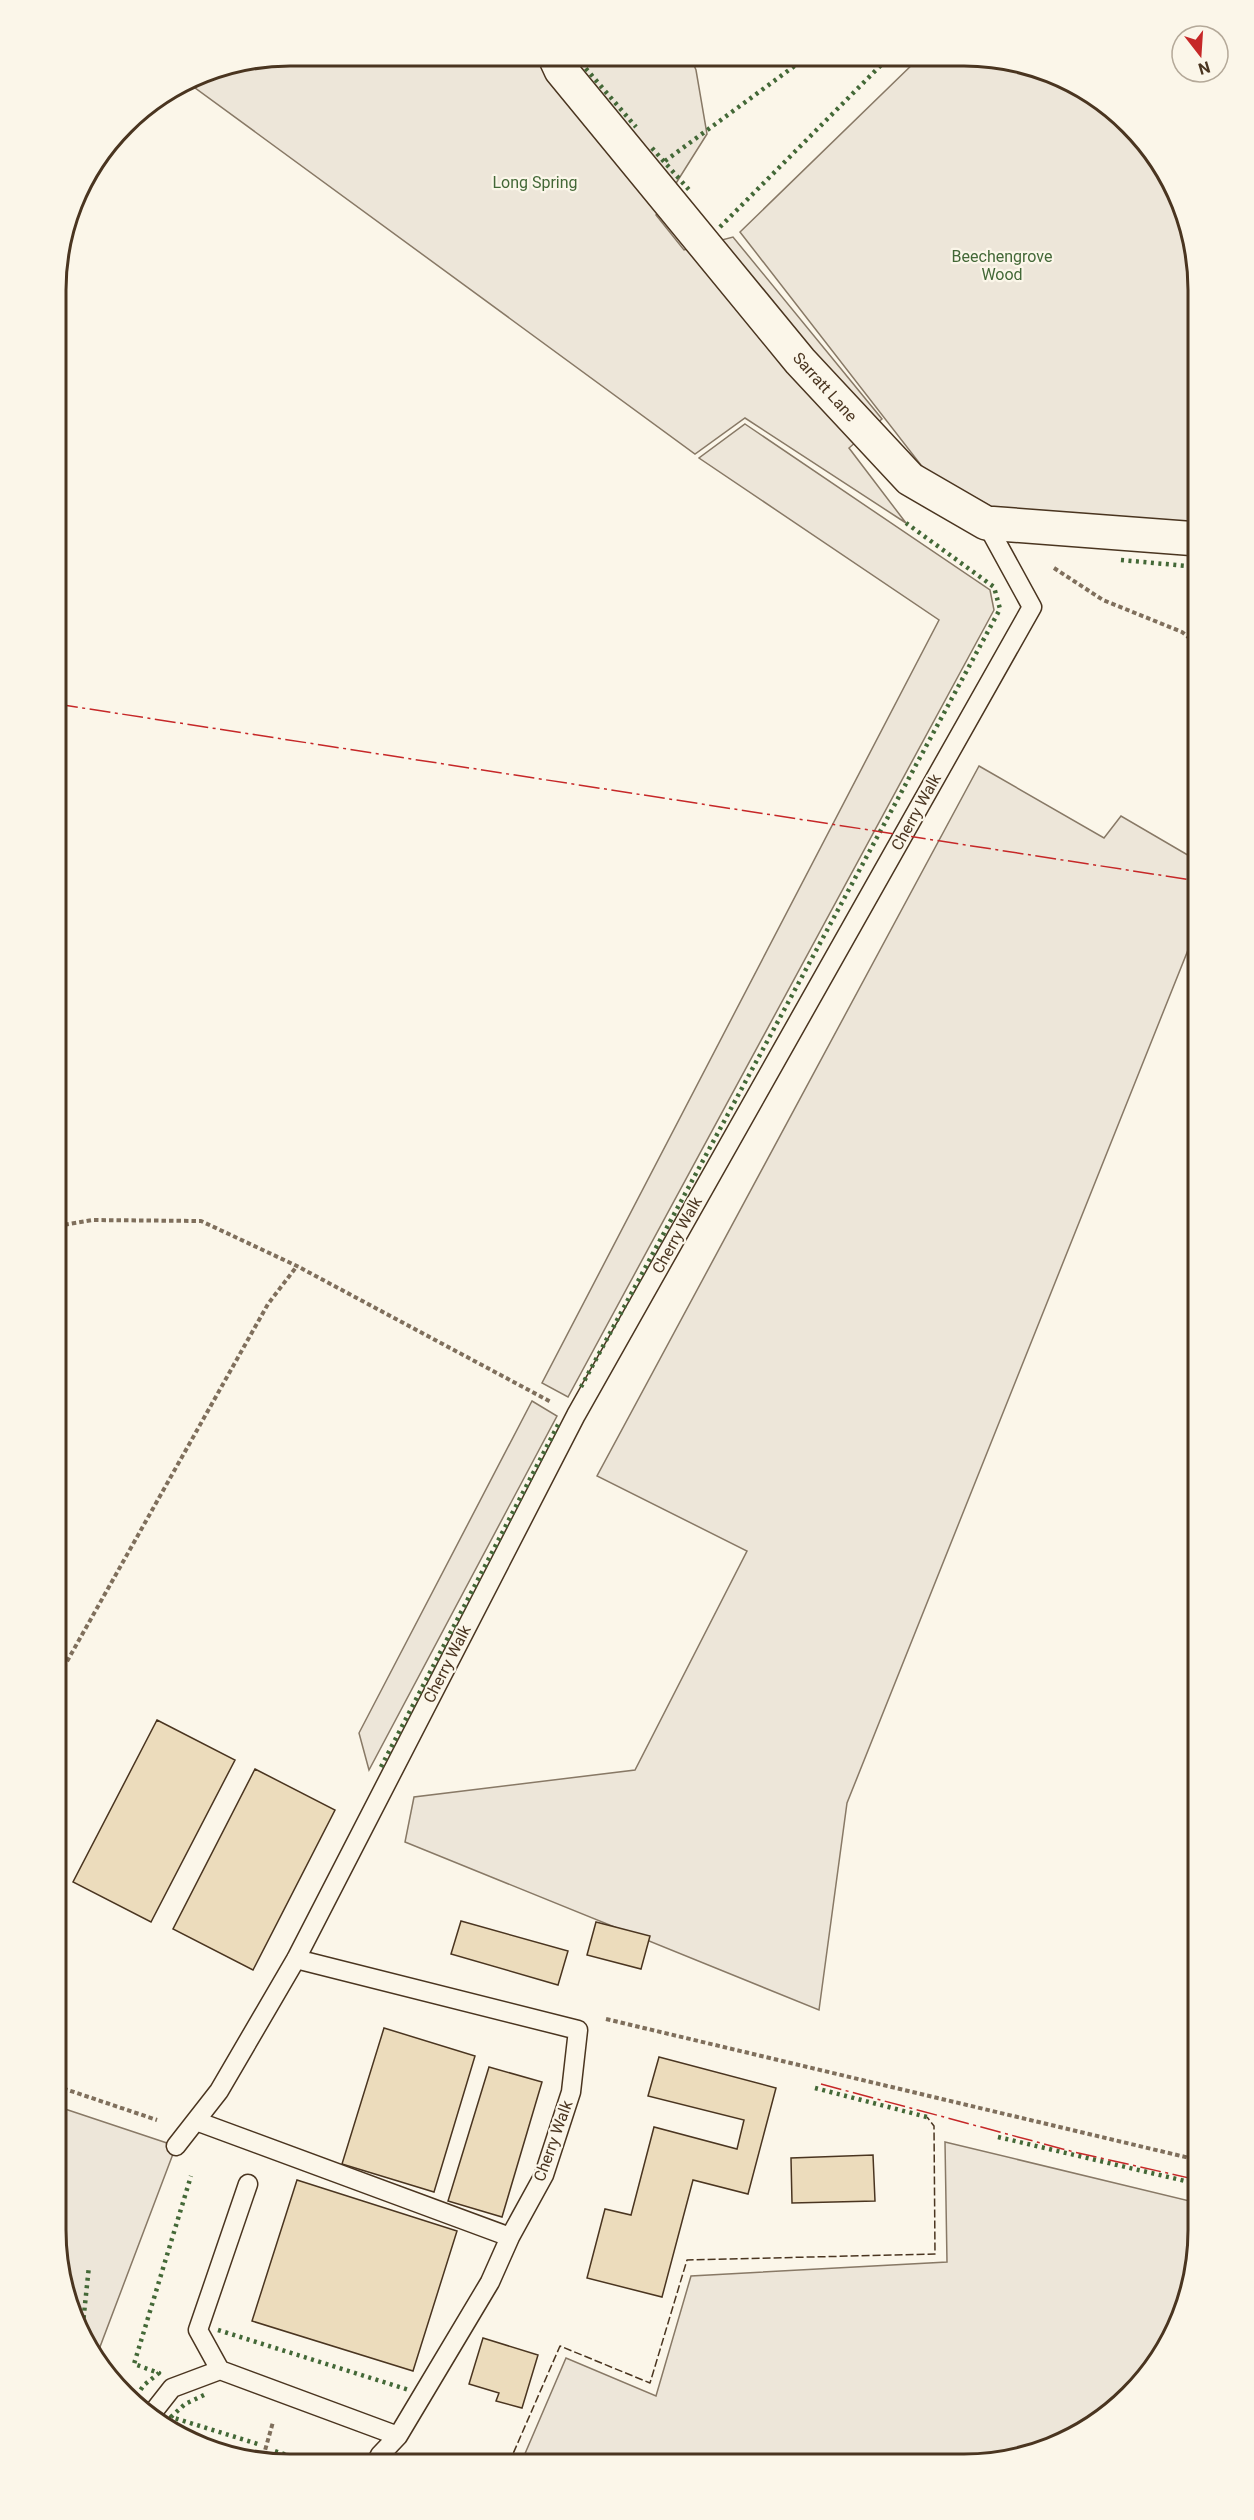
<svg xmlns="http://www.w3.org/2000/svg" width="1254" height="2520" viewBox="0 0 1254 2520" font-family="Roboto,sans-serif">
	<rect width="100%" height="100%" fill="#fbf6e9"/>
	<path fill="#ede6d9" stroke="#887966" stroke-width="1.5" d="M 290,56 L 691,58 L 696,70 L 707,134 L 656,215 L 684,250 L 733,237 L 882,419 L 849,448 L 906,523 L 745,418 L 695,454 L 187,82 L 201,73 Z
		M 918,59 L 1009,60 L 1067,80 L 1118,114 L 1159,160 L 1186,215 L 1198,290 L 1198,539 L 992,507 L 924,469 L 740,232 Z
		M 745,424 L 990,590 L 994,610 L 568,1397 L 542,1383 L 939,620 L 699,458 Z
		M 979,766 L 1104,838 L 1121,816 L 1198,861 L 1198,925 L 847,1803 L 819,2010 L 405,1842 L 414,1797 L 635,1770 L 747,1551 L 597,1476 Z
		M 532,1401 L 557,1416 L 369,1770 L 359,1733 Z
		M 56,2106 L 176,2146 L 95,2360 L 68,2305 L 56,2230 Z
		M 945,2142 L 1198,2203 L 1198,2245 L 1181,2319 L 1150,2373 L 1094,2425 L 1039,2452 L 964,2464 L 521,2463 L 566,2358 L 656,2396 L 691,2276 L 947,2262 Z"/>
	<path fill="#ecdcbc" stroke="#4a3520" stroke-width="1.5" d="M 157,1720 L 235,1760 L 151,1922 L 73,1882 Z
		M 255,1769 L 335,1810 L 253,1970 L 173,1929 Z
		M 461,1921 L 568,1951 L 558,1985 L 451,1954 Z
		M 596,1922 L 650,1936 L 641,1969 L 587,1955 Z
		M 384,2028 L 475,2056 L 434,2192 L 342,2164 Z
		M 659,2057 L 776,2088 L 748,2194 L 693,2180 L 662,2297 L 587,2278 L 605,2209 L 631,2215 L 654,2127 L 737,2149 L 744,2120 L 648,2096 Z
		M 489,2067 L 542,2082 L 502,2217 L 448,2201 Z
		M 873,2155 L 875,2201 L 792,2203 L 791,2158 Z
		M 297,2180 L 457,2231 L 413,2371 L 252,2321 Z
		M 483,2338 L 538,2355 L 522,2408 L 496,2401 L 499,2393 L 469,2384 Z"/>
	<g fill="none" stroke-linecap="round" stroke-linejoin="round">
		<g stroke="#4a3520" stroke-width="21">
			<path id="lane" d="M 296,1959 L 578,2030 L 571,2092 L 544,2175 L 510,2237 L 490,2282 L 398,2436 L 380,2455 L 376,2463
				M 196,2121 L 510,2237
				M 176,2146 L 219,2091 L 296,1959 L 576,1415 L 1032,607 L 986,523
				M 220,2370 L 198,2330 L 248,2184
				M 150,2416 L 172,2388 L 220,2370 L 398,2436"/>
		</g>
		<g stroke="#4a3520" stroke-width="36">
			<path id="street" d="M 555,57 L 561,70 L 800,361 L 910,479 L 986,523 L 1198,539"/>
		</g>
		<path stroke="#7f6f5c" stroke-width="4" stroke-dasharray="4.5 3" stroke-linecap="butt" d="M 1054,568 L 1103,600 L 1182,632 L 1198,645
			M 57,1226 L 92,1220 L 201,1221 L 297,1266 L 551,1402
			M 56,1681 L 268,1304 L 297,1266
			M 606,2019 L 1198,2160
			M 56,2086 L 157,2120
			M 257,2462 L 264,2454 L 273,2422"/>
		<use href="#lane" stroke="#fbf6e9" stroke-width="18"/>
		<use href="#street" stroke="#fbf6e9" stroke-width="33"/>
		<path stroke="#436837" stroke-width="4.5" stroke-dasharray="3 4.5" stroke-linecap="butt" d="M 576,57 L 636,127
			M 652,148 L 690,191
			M 665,161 L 804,59
			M 720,227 L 887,59
			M 1121,560 L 1198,567
			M 581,1387 L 1000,609 L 994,587 L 906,523
			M 381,1767 L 559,1423
			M 815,2088 L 927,2117
			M 998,2137 L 1198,2184
			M 218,2330 L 409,2390
			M 82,2333 L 89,2266
			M 204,2395 L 185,2404 L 171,2417 L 261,2445
			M 132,2402 L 144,2385 L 159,2373 L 134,2364 L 191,2176
			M 275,2451 L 309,2463"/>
		<path stroke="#4a3520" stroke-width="1.5" stroke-dasharray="8 3" stroke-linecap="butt" d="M 509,2463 L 560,2346 L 650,2383 L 687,2260 L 935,2254 L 934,2126 L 927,2117"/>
		<path stroke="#c62828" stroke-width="1.5" stroke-dasharray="21 4.5 3 4.5" stroke-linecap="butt" d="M 57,704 L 1198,881
			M 821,2084 L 1074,2152 L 1198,2180"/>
	</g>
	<g text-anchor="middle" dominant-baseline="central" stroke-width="4.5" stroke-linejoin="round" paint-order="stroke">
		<g font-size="16" fill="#436837" stroke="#fbf6e9">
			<text x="535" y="182">Long Spring</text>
			<text x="1002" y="256">Beechengrove<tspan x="1002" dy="18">Wood</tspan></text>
		</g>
		<g font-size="16" fill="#4a3520" stroke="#fbf6e9">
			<text transform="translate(825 387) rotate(48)">Sarratt Lane</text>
			<text transform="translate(916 812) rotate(-61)">Cherry Walk</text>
			<text transform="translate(677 1235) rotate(-61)">Cherry Walk</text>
			<text transform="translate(447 1664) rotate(-63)">Cherry Walk</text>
			<text transform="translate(553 2141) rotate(-70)">Cherry Walk</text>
		</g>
	</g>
	<path d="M0 0H1254V2520H0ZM290 66H964A224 224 0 0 1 1188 290V2230A224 224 0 0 1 964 2454H290A224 224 0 0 1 66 2230V290A224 224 0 0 1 290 66Z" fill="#fbf6e9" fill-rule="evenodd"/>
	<path fill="none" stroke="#4a3520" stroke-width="3" d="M290 66H964A224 224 0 0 1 1188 290V2230A224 224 0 0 1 964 2454H290A224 224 0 0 1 66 2230V290A224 224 0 0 1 290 66Z"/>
	<g transform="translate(1200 54) rotate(163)"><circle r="28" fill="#fbf6e9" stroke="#b4a999" stroke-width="1.5"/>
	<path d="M0-4.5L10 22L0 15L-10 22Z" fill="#c62828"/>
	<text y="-9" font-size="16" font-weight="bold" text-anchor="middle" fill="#4a3520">N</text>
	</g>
</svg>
